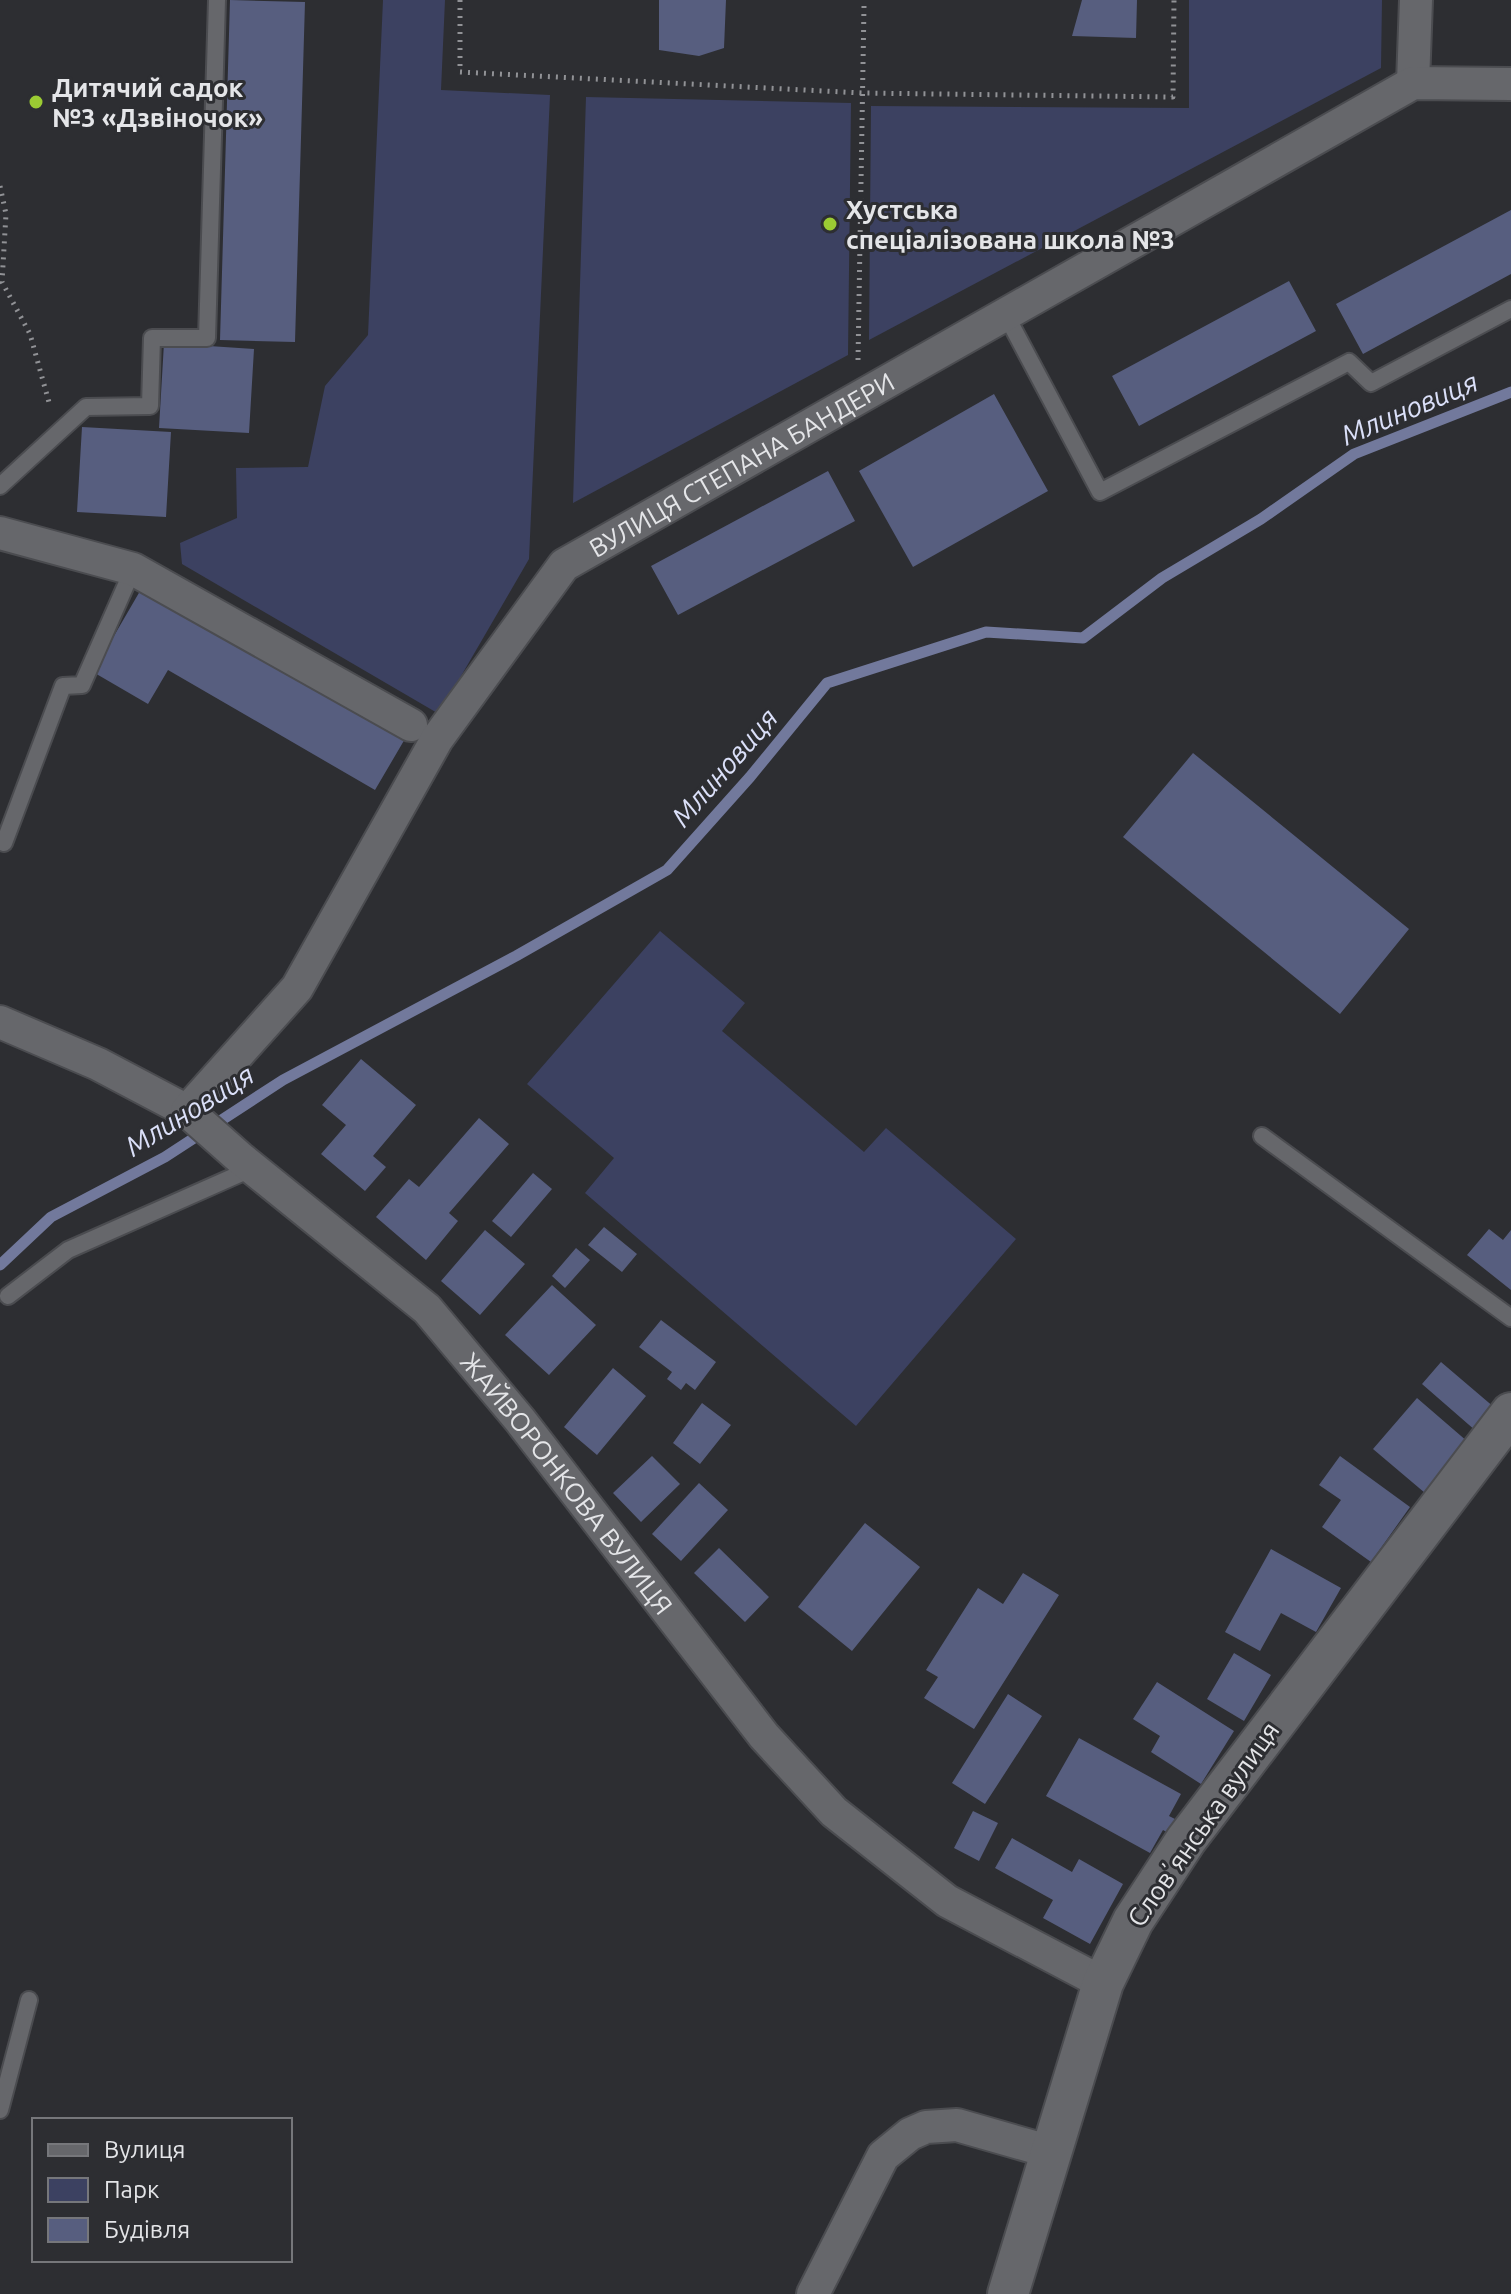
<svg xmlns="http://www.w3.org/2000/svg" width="1511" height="2294" viewBox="0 0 1511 2294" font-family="Ubuntu,sans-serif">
	<rect width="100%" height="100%" fill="#2d2e32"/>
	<path fill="#3c4161" d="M 383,0 L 445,0 L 441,90 L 550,95 L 529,559 L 439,714 L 182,564 L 180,543 L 237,518 L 236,468 L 308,467 L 325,386 L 368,335 Z
		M 1189,0 L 1382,0 L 1381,68 L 869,340 L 871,106 L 1189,108 Z
		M 586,97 L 851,103 L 848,355 L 573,503 Z
		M 660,931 L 745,1003 L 722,1031 L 864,1152 L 886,1128 L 1016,1239 L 856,1426 L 585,1193 L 614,1158 L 527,1084 Z"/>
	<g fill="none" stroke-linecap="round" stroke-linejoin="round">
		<path stroke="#72799c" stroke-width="11" d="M 0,1265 L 51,1217 L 165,1157 L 283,1080 L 516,956 L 667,870 L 750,777 L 827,683 L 986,632 L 1083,638 L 1162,578 L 1261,519 L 1354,454 L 1511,392"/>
	</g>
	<path fill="#575e7f" d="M 230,0 L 305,2 L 295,342 L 220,340 Z
		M 659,0 L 726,0 L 724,48 L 699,56 L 659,50 Z
		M 1082,0 L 1137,0 L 1136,38 L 1072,36 Z
		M 1511,210 L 1511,274 L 1363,354 L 1336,304 Z
		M 1289,281 L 1316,331 L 1139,426 L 1112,376 Z
		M 164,343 L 254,349 L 249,433 L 159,428 Z
		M 994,394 L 1048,491 L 913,567 L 859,471 Z
		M 82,427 L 171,432 L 166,517 L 77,512 Z
		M 828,471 L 855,521 L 678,615 L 651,566 Z
		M 147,579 L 409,732 L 375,790 L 168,670 L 148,704 L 93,672 Z
		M 1193,753 L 1409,929 L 1340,1014 L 1123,837 Z
		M 361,1059 L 416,1105 L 373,1156 L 386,1167 L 365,1191 L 321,1154 L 346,1125 L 322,1105 Z
		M 479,1118 L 509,1144 L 449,1213 L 458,1221 L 426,1260 L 376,1217 L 409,1179 L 419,1187 Z
		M 533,1173 L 552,1189 L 511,1237 L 492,1221 Z
		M 604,1227 L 637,1254 L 622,1272 L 588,1245 Z
		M 1489,1229 L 1503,1240 L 1511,1230 L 1511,1290 L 1467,1255 Z
		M 485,1230 L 525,1264 L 480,1315 L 441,1281 Z
		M 576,1248 L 590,1260 L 565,1288 L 552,1276 Z
		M 552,1285 L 596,1325 L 549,1375 L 505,1335 Z
		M 661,1320 L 716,1362 L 695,1390 L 686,1383 L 681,1390 L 667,1379 L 672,1372 L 639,1347 Z
		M 1441,1362 L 1495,1408 L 1476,1431 L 1422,1384 Z
		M 613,1368 L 646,1396 L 597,1455 L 564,1427 Z
		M 1417,1398 L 1468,1442 L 1425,1493 L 1373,1449 Z
		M 702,1403 L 731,1425 L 700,1464 L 673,1443 Z
		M 652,1456 L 680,1484 L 641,1522 L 613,1493 Z
		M 1340,1456 L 1410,1507 L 1371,1562 L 1322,1527 L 1341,1500 L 1319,1485 Z
		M 699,1483 L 728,1510 L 681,1561 L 652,1534 Z
		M 865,1523 L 920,1567 L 852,1651 L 798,1607 Z
		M 719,1548 L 769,1597 L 745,1622 L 694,1573 Z
		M 1271,1549 L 1341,1588 L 1316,1632 L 1281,1613 L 1260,1651 L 1225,1632 Z
		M 1023,1573 L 1059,1595 L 974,1729 L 924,1698 L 938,1677 L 926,1670 L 978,1588 L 1003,1604 Z
		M 1234,1653 L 1271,1675 L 1244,1721 L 1207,1699 Z
		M 1157,1682 L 1234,1731 L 1201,1784 L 1151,1752 L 1160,1736 L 1133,1719 Z
		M 1008,1694 L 1042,1716 L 985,1804 L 952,1783 Z
		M 1079,1738 L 1181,1794 L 1169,1816 L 1179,1821 L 1172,1835 L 1163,1830 L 1150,1853 L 1046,1796 Z
		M 973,1811 L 998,1823 L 979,1861 L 954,1848 Z
		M 1012,1838 L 1072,1872 L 1079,1859 L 1123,1884 L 1090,1944 L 1043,1918 L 1053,1900 L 995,1868 Z"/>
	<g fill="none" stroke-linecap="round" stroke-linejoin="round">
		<g stroke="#4b4c50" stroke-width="20">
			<path id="service" d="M 1006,315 L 1100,492 L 1349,362 L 1371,383 L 1511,309
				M 0,486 L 86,407 L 150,406 L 152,338 L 207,338 L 217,0
				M 4,843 L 63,686 L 82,685 L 133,569
				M 1262,1136 L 1511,1318
				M 8,1296 L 68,1250 L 253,1168
				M 0,2110 L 29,2000"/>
		</g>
		<g stroke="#4b4c50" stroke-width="36">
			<g id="minor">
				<path d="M 1413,83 L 1416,0"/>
				<path d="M 0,533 L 133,569 L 411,725"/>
				<path id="s1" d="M 0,1022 L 98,1064 L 187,1111 L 240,1158 L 427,1309 L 520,1420 L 764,1736 L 834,1812 L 947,1901 L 1103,1983"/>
				<path id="s2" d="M 187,1111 L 297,988 L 437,739 L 564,565 L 1413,83 L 1511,84"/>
				<path d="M 813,2294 L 883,2156 L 910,2134 L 926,2127 L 957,2125 L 1051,2152"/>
			</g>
		</g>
		<g stroke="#4b4c50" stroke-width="44">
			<path id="tertiary" d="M 1008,2294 L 1103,1983 L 1133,1921 L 1186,1840 L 1511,1413"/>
		</g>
		<path stroke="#919296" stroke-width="5" stroke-dasharray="2 6" stroke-linecap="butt" d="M 460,0 L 460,72 L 862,93 L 1173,97 L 1174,0
			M 0,186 L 6,214 L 2,282 L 30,334 L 50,406
			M 858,360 L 864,6"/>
		<use href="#service" stroke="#66676b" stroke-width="16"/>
		<use href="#minor" stroke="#66676b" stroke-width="32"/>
		<use href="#tertiary" stroke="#66676b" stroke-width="40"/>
	</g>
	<g fill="#9bcb33" stroke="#2d2e32" stroke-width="3">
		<circle cx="36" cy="102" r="8"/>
		<circle cx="830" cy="224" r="8"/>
	</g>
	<g text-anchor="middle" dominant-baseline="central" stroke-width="6" stroke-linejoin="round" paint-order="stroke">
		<g font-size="26" font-weight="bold" fill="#e4e5e8" stroke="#2d2e32" text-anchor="start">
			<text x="52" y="87">Дитячий садок<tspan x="52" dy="30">№3 «Дзвіночок»</tspan></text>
			<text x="846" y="209">Хустська<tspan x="846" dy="30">спеціалізована школа №3</tspan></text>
		</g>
		<g font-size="26" fill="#e4e5e8" stroke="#2d2e32">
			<text stroke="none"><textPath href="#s2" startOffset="870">ВУЛИЦЯ СТЕПАНА БАНДЕРИ</textPath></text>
			<text stroke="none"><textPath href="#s1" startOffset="742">ЖАЙВОРОНКОВА ВУЛИЦЯ</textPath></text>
			<text transform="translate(1203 1824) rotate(-55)">Словʼянська вулиця</text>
		</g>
		<g font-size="28" font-style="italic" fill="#dbe0f9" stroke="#2d2e32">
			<text transform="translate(1409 408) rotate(-23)">Млиновиця</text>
			<text transform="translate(724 767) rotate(-49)">Млиновиця</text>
			<text transform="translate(189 1110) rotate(-32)">Млиновиця</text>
		</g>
	</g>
	<rect x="32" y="2118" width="260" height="144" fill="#2d2e32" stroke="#76777b" stroke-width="2"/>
	<rect x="48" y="2144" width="40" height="12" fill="#66676b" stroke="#76777b" stroke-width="2"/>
	<text x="104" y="2158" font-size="24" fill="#e4e5e8">Вулиця</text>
	<rect x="48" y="2178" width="40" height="24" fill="#3c4161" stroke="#76777b" stroke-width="2"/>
	<text x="104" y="2198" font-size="24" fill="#e4e5e8">Парк</text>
	<rect x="48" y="2218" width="40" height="24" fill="#575e7f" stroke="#76777b" stroke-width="2"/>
	<text x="104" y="2238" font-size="24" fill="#e4e5e8">Будівля</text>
</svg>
